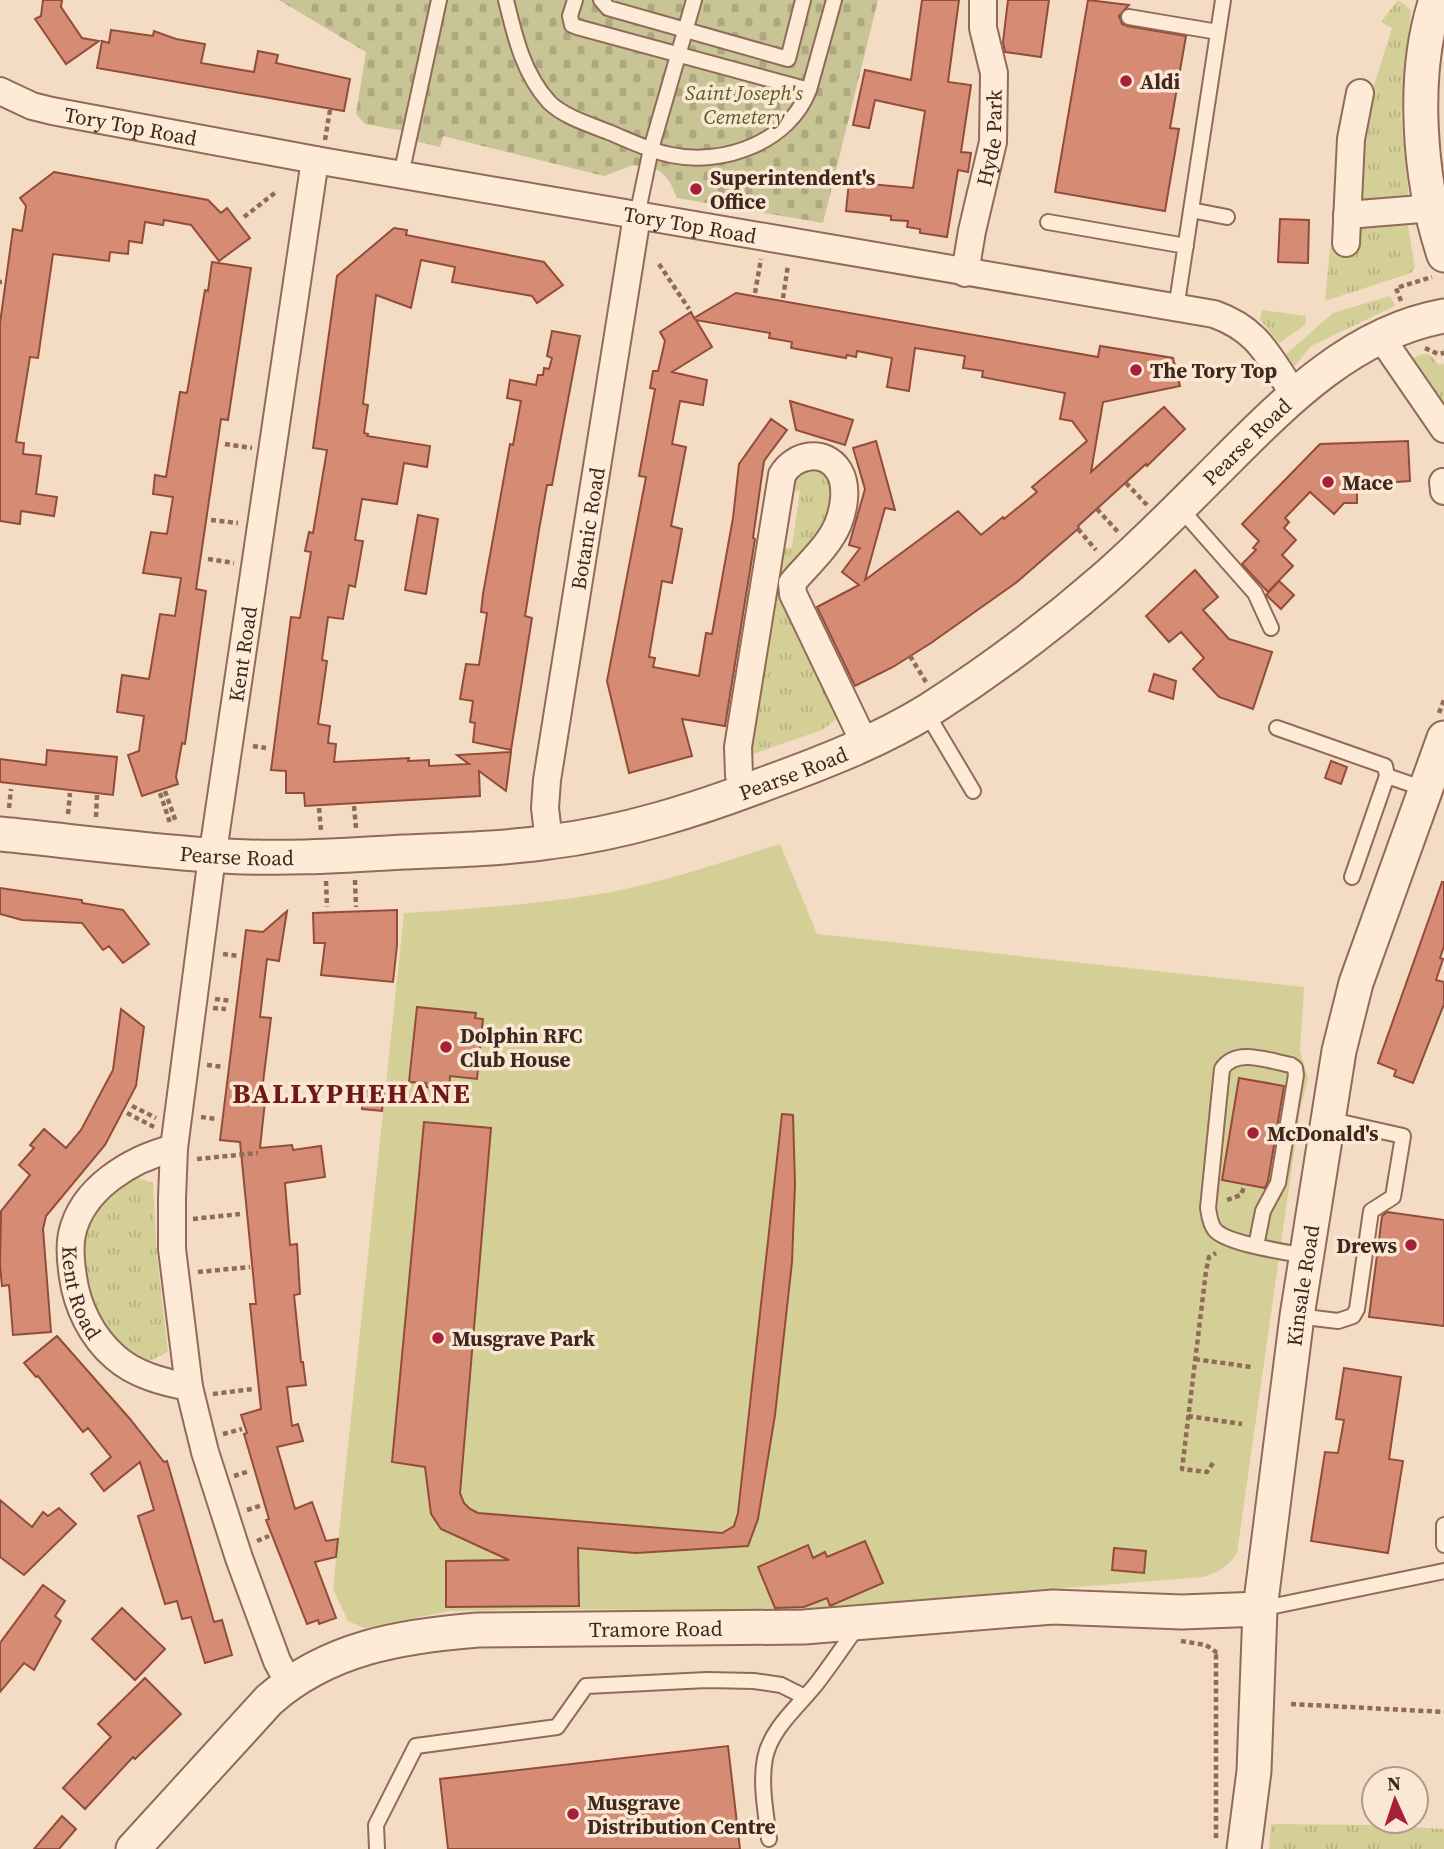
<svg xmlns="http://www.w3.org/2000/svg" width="1444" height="1849" viewBox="0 0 1444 1849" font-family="'Source Serif 4',serif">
	<defs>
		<pattern id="grass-tufts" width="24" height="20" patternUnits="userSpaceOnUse" patternTransform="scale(1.75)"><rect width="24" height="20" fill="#d4cf96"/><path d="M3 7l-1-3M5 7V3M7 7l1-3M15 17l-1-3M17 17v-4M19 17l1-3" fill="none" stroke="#b7b281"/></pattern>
		<pattern id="cemetery-stones" width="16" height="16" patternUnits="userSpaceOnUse" patternTransform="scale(1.75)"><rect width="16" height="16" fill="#c8c495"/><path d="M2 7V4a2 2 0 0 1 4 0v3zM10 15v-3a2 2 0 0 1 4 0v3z" fill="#ada880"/></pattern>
	</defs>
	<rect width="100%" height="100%" fill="#f4dcc4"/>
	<path fill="url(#grass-tufts)" d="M 1398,0 L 1411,10 L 1401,115 L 1409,199 L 1359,203 L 1361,152 L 1372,92 L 1392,28 L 1381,22 Z
		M 1407,220 L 1415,268 L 1411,273 L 1325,301 L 1330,248 L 1358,244 L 1360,226 Z
		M 1390,296 L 1395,306 L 1311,346 L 1295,366 L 1284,356 L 1333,313 Z
		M 1262,310 L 1306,316 L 1305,325 L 1279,343 L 1260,319 Z
		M 1423,354 L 1430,355 L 1439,365 L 1444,364 L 1444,405 L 1413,358 Z
		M 801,466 L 829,472 L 838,509 L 788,573 L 780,572 L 775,567 L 776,551 L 792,547 L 800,490 L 786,493 Z
		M 775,588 L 781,589 L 839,710 L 835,720 L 822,730 L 753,754 L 744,748 Z
		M 132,1176 L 153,1183 L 157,1257 L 168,1352 L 151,1360 L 141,1360 L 116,1347 L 90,1306 L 81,1241 L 97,1202 Z
		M 1271,1824 L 1370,1825 L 1444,1829 L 1444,1849 L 1269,1849 Z"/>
	<path fill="url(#cemetery-stones)" d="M 279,0 L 878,0 L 823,223 L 677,198 L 670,182 L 661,172 L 654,168 L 633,165 L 604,176 L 443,136 L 440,147 L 403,138 L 404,131 L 365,124 L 356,114 L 366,52 Z"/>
	<path fill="#d4cf96" d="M 780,844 L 817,934 L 1304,987 L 1300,1051 L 1308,1079 L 1300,1110 L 1237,1553 C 1229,1566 1218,1572 1204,1577 L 774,1611 L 569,1609 L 450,1611 L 364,1628 L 348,1621 L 333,1589 L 404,913 C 472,909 539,904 606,893 C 665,882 723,862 780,844 Z"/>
	<path fill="#d68b75" stroke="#934c3a" stroke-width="2" d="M 43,0 L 62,0 L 61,7 L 82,38 L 99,41 L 66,64 L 35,19 L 41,16 Z
		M 922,0 L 959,0 L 948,82 L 971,85 L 961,152 L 971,153 L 968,172 L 958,170 L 947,237 L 920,233 L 920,229 L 907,227 L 908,221 L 891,220 L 891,216 L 846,211 L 849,182 L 913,188 L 925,111 L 875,100 L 869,128 L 853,125 L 865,70 L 911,80 Z
		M 1008,0 L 1049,0 L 1041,57 L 1005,52 L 1003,42 Z
		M 1088,0 L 1129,5 L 1119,16 L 1122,24 L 1127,26 L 1186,36 L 1170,128 L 1179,129 L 1165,211 L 1055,192 Z
		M 111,30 L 153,36 L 154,31 L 176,39 L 205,44 L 201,63 L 254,72 L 258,51 L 278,55 L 276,63 L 350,79 L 344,111 L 97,68 L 102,41 L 109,43 Z
		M 54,172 L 208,200 L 221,213 L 227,208 L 250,238 L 219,261 L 191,225 L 164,220 L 163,225 L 145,222 L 142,243 L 129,241 L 128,254 L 110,252 L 109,261 L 53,254 L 38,358 L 30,357 L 16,442 L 24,443 L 23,454 L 41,456 L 36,494 L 57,497 L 54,516 L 21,511 L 20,524 L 0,521 L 0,323 L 13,229 L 22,231 L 26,206 L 20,198 Z
		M 1280,219 L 1309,220 L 1308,263 L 1278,262 Z
		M 394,228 L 407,230 L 406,235 L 544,262 L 563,285 L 537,303 L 532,296 L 452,282 L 455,267 L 421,260 L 411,308 L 376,295 L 363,404 L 368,405 L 364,433 L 368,434 L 367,436 L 430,446 L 427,467 L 404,463 L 397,504 L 362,499 L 355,540 L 363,541 L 355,587 L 349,585 L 343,619 L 328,617 L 322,660 L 327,661 L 318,724 L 330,726 L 328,743 L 336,744 L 334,762 L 409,758 L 408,761 L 429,760 L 429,766 L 469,764 L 457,755 L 511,752 L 506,791 L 479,771 L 480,796 L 305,806 L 304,793 L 286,793 L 286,771 L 271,770 L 291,617 L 300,618 L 311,552 L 305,551 L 309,532 L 313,533 L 327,450 L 313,448 L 337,276 Z
		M 212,262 L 251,268 L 228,420 L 221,419 L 196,589 L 206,591 L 185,744 L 182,743 L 176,777 L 178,784 L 142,796 L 128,755 L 139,751 L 144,716 L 117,712 L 122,675 L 149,679 L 160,614 L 175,616 L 181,578 L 143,573 L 151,532 L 167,534 L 173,497 L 153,494 L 155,475 L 166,477 L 180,392 L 187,393 L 205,290 L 208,291 Z
		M 736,293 L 1098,357 L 1100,346 L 1173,358 L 1180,386 L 1103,402 L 1091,472 L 1164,407 L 1185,429 L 1147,466 L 1146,464 L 1101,505 L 1078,526 L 1079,528 L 1017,582 L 931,643 L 893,667 L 855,686 L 817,607 L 859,585 L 842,572 L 860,548 L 849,545 L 865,489 L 853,448 L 876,441 L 895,510 L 885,508 L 865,580 L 958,511 L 981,535 L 1003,517 L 1004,519 L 1037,492 L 1032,487 L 1087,441 L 1072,421 L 1060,419 L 1065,393 L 982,377 L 983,371 L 963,368 L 965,356 L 915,348 L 909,391 L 887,387 L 892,358 L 857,351 L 856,357 L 847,355 L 846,358 L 791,348 L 792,342 L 769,338 L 770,333 L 696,320 L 712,347 L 672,372 L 707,380 L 703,405 L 680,401 L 672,444 L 686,447 L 671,526 L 682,529 L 672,583 L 662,581 L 649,657 L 655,658 L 653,667 L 699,676 L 706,633 L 712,634 L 733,518 L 739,464 L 771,419 L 787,430 L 764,461 L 753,538 L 755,539 L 725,726 L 682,719 L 692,756 L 629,773 L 607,681 L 646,477 L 639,476 L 655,389 L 650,388 L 653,371 L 658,371 L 665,341 L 660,332 L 691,312 L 694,318 Z
		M 552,331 L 580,336 L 552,485 L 547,485 L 539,530 L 525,616 L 532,618 L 511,750 L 473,742 L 475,723 L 470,722 L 473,701 L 460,699 L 466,664 L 479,665 L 487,613 L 481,612 L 483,594 L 510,444 L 513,445 L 521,401 L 507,398 L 510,380 L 536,385 L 538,375 L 543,375 L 544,368 L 549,369 L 552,358 L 547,356 Z
		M 790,401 L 853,420 L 845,445 L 796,430 Z
		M 1408,441 L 1410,481 L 1369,484 L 1370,490 L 1357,490 L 1357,503 L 1344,503 L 1334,514 L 1310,492 L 1285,518 L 1289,522 L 1284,528 L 1296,540 L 1282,555 L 1293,566 L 1268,592 L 1242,564 L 1256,550 L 1253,548 L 1259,541 L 1242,524 L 1320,444 Z
		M 418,515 L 438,519 L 426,594 L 405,590 Z
		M 1195,570 L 1218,597 L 1203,610 L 1229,639 L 1272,652 L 1253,709 L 1219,697 L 1193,669 L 1204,658 L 1181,632 L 1169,642 L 1146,616 Z
		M 1279,581 L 1294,595 L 1281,609 L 1266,595 Z
		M 1154,674 L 1176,681 L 1173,699 L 1149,691 Z
		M 47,750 L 117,757 L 113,795 L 0,782 L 0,759 L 46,765 Z
		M 1331,761 L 1347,767 L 1341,784 L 1325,778 Z
		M 1442,882 L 1444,882 L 1444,946 L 1440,958 L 1443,959 L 1436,980 L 1444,982 L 1444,1004 L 1413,1083 L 1394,1076 L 1396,1070 L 1378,1063 Z
		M 0,888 L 82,900 L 82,903 L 123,910 L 149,944 L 123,963 L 109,946 L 103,950 L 82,923 L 22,920 L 0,914 Z
		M 397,910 L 397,945 L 393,982 L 321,975 L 325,943 L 314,943 L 313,913 Z
		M 287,911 L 279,961 L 267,959 L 260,1017 L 271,1018 L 262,1091 L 266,1092 L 260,1148 L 292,1145 L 293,1150 L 321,1146 L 325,1177 L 285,1183 L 290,1245 L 297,1244 L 300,1294 L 294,1295 L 301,1362 L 303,1362 L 306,1385 L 287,1387 L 292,1426 L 298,1424 L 303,1441 L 277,1447 L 295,1509 L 312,1502 L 326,1541 L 338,1539 L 336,1557 L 315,1562 L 336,1618 L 319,1624 L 318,1620 L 307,1624 L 266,1520 L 269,1519 L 244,1434 L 247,1433 L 241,1415 L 261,1409 L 250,1304 L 256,1304 L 240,1142 L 220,1140 L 246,930 L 263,932 Z
		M 417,1007 L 476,1013 L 475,1018 L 483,1019 L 477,1079 L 450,1076 L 449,1090 L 426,1087 L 426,1083 L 409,1082 Z
		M 121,1009 L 144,1027 L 136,1086 L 105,1145 L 46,1216 L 43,1229 L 51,1332 L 13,1335 L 9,1285 L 2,1286 L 0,1265 L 1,1211 L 30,1175 L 19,1165 L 34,1148 L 30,1145 L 44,1129 L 66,1148 L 81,1130 L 113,1070 Z
		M 1239,1078 L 1284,1086 L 1268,1181 L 1265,1188 L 1222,1180 Z
		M 364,1090 L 384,1093 L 382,1111 L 362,1109 Z
		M 782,1114 L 793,1115 L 795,1184 L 792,1262 L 775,1415 L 758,1519 L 748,1546 L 636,1553 L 578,1548 L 579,1606 L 446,1607 L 446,1561 L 509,1560 L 441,1529 L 431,1514 L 425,1467 L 392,1462 L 424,1122 L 491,1128 L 460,1493 L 464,1503 L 470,1509 L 478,1513 L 722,1533 L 734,1526 L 738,1513 Z
		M 1387,1212 L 1444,1220 L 1444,1326 L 1369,1317 L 1382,1216 Z
		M 57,1336 L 130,1419 L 164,1462 L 167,1461 L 214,1622 L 222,1620 L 232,1655 L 205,1663 L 191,1617 L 182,1619 L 177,1601 L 165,1604 L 138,1516 L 154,1510 L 140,1462 L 104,1491 L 91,1474 L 111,1457 L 88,1428 L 83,1432 L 38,1376 L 36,1377 L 24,1363 Z
		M 1344,1368 L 1401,1377 L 1389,1459 L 1403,1461 L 1388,1553 L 1311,1541 L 1325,1452 L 1338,1453 L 1344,1420 L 1336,1419 Z
		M 0,1500 L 32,1527 L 43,1512 L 48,1516 L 59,1508 L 76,1524 L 24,1575 L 0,1557 Z
		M 865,1541 L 883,1583 L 830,1606 L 827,1598 L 804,1607 L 775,1608 L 758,1567 L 808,1545 L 813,1558 L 825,1552 L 827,1557 Z
		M 1114,1548 L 1146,1551 L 1144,1573 L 1112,1570 Z
		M 43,1585 L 65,1601 L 55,1616 L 61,1621 L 34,1670 L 24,1663 L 0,1692 L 0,1643 Z
		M 122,1608 L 165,1649 L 135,1680 L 92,1639 Z
		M 145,1678 L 181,1714 L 135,1759 L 133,1757 L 85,1809 L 63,1788 L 111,1737 L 98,1724 Z
		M 728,1746 L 740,1849 L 448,1849 L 440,1779 Z
		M 62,1816 L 76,1829 L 59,1849 L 34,1849 Z"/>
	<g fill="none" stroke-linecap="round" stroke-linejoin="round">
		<g stroke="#916b57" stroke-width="18">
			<path id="service" d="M 506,0 C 515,37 523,73 549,102 C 564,117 591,125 611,133 C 630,141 650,151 671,155 C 724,166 789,142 809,90 L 834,0
				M 575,0 L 570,16 L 572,25 L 577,27 L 809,90
				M 601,0 L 608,8 L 788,59 L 803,0
				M 1129,17 L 1218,32
				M 401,175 L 439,0
				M 1191,210 L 1227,217
				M 637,216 L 651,149 L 694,0
				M 1048,222 L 1186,246
				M 1176,309 L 1223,0
				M 1180,508 L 1255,593 L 1271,628
				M 926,712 L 973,791
				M 1277,728 L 1385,766 L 1387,776 L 1352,877
				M 1387,776 L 1425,789
				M 1256,1246 L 1263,1211 L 1278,1183 L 1296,1075 L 1295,1068 L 1291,1065 C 1269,1061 1236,1047 1222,1069 L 1208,1208 C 1209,1215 1210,1224 1215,1230 C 1227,1244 1286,1252 1306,1256
				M 1297,1316 L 1338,1321 L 1353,1316 L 1357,1309 L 1371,1211 L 1393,1197 L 1403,1136 L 1327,1119
				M 1444,1525 L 1444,1545
				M 1260,1609 L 1444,1571
				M 769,1839 C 766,1813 760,1784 765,1758 C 771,1728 799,1706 817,1683 C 831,1665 844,1645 858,1626
				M 377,1849 L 376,1825 L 416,1746 L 557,1727 L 586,1686 L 707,1680 L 754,1681 L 781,1685 L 805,1697"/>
		</g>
		<g stroke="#916b57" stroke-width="30">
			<g id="minor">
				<path id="s1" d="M 0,91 L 32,106 L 52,111 L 321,161 L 1214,314 C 1259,330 1268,356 1294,394"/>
				<path d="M 1347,215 L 1433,208"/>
				<path d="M 1346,243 L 1351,139 L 1360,93"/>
				<path id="s2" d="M 965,273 L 972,231 L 993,142 L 994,73 L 983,28 L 983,0"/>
				<path d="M 1380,336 L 1444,429"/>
				<path d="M 1443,482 L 1444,491"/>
				<path d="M 745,792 L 739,775 L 738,747 L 782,475 C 794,454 825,448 839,471 C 848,486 844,509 838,524 C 829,546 807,565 792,583 L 793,594 L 865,744"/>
				<path id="s3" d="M 549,842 L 545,808 L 547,780 L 637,216"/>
				<path id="s4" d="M 174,1148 C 131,1159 82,1188 72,1234 C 69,1248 71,1264 73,1277 C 77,1307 92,1337 115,1357 C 135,1375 163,1382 189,1387"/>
				<path id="s5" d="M 289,1683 L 277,1661 L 239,1558 L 205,1452 L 189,1387 L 172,1249 L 172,1198 L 174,1148 L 210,872 L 315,160"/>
			</g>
		</g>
		<g stroke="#916b57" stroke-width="37">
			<g id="tertiary">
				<path d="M 1436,0 C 1411,75 1419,180 1444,255"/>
				<path id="s6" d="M 0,834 C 70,841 139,850 209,855 C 273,860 339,856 403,852 C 452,850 501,849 549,842 C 624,833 696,810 767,783 C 822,763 879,741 929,710 C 990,671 1049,627 1104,579 C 1144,544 1182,505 1220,467 C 1284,403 1351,333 1444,316"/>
				<path id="s7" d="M 133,1849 L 269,1700 C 328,1648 401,1636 478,1630 L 804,1627 L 1053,1607 L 1182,1612 L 1260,1609"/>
				<path id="s8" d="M 1244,1849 L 1254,1771 L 1260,1609 L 1297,1316 L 1339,1051 L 1356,983 L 1444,738"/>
			</g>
		</g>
		<path stroke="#916b57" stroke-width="4.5" stroke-dasharray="5 3.5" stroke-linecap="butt" d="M 325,140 L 330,110
			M 244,217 L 276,192
			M 659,264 L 689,309
			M 0,282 L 2,282
			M 755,293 L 761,259
			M 783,298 L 788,265
			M 1401,301 L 1396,288 L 1432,277
			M 1425,348 L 1438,354 L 1444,353
			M 225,444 L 252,448
			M 1126,483 L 1147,505
			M 1097,509 L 1118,532
			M 211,520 L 238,523
			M 1078,529 L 1096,550
			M 208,559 L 234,563
			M 910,656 L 926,682
			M 1439,713 L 1444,700
			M 253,746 L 266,748
			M 165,791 L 176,822
			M 160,793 L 170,823
			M 354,806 L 356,828
			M 9,808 L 11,789
			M 319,808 L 321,831
			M 68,814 L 70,793
			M 96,817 L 97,795
			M 355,880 L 356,907
			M 326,881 L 327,907
			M 223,954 L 239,956
			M 215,999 L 232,1001
			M 213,1008 L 226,1009
			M 207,1065 L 224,1067
			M 132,1106 L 156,1118
			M 127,1113 L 154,1127
			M 201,1117 L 217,1119
			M 197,1159 L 258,1153
			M 1227,1200 L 1241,1195 L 1245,1184
			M 193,1219 L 240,1214
			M 198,1272 L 250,1267
			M 1195,1359 L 1251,1367
			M 213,1394 L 253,1389
			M 1188,1416 L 1242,1424
			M 223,1434 L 242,1429
			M 1213,1463 L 1207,1472 L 1182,1469 L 1206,1271 L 1209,1257 L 1216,1253
			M 234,1476 L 250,1471
			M 247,1510 L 263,1505
			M 257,1541 L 269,1536
			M 1181,1641 L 1206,1645 L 1216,1652 L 1221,1652
			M 1291,1704 L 1444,1712
			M 1216,1838 L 1216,1652"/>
		<use href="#service" stroke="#fdebd8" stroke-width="14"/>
		<use href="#minor" stroke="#fdebd8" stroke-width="26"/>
		<use href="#tertiary" stroke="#fdebd8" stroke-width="33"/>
	</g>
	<g fill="#a81f3a" stroke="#fae8d4" stroke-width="2.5">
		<circle cx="1126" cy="81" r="7"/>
		<circle cx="696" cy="189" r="7"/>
		<circle cx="1136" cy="370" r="7"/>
		<circle cx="1328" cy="482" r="7"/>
		<circle cx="446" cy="1047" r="7"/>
		<circle cx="1253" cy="1133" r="7"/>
		<circle cx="1411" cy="1245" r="7"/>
		<circle cx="438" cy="1338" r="7"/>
		<circle cx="573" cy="1814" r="7"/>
	</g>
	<g text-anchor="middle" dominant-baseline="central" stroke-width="7" stroke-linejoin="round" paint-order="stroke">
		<g font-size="21" font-weight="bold" fill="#3f271d" stroke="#fae8d4" text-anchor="start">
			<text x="1140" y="81">Aldi</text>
			<text x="710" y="177">Superintendent's<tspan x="710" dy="24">Office</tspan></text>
			<text x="1150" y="370">The Tory Top</text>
			<text x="1342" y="482">Mace</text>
			<text x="460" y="1035">Dolphin RFC<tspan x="460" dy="24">Club House</tspan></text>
			<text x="1267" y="1133">McDonald's</text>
			<text x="1397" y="1245" text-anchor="end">Drews</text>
			<text x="452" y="1338">Musgrave Park</text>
			<text x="587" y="1802">Musgrave<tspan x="587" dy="24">Distribution Centre</tspan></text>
		</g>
		<g font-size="21" font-style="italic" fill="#5b5e21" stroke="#fae8d4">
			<text x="744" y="92">Saint Joseph's<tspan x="744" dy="24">Cemetery</tspan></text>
		</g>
		<g font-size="21" fill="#3f271d" stroke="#fae8d4">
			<text stroke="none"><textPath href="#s1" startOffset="136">Tory Top Road</textPath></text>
			<text stroke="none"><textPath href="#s2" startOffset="138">Hyde Park</textPath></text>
			<text stroke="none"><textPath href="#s1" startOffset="704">Tory Top Road</textPath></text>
			<text stroke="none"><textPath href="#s6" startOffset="1372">Pearse Road</textPath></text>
			<text stroke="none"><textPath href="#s3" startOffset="317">Botanic Road</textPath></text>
			<text stroke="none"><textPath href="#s5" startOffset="1052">Kent Road</textPath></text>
			<text stroke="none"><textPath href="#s6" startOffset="805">Pearse Road</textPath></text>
			<text stroke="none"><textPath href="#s6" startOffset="238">Pearse Road</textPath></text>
			<text stroke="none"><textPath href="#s8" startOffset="567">Kinsale Road</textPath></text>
			<text stroke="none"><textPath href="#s4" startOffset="200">Kent Road</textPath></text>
			<text stroke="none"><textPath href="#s7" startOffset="604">Tramore Road</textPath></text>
		</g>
		<g font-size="28" font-weight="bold" letter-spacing="2" fill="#711817" stroke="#fae8d4">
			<text x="352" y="1093">BALLYPHEHANE</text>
		</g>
	</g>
	<g transform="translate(1395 1800) rotate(357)"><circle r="33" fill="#fae8d4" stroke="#af9b8b" stroke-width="2"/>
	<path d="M0-5L12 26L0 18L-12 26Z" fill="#a81f3a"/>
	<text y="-10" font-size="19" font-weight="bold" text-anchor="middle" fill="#3f271d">N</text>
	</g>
</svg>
